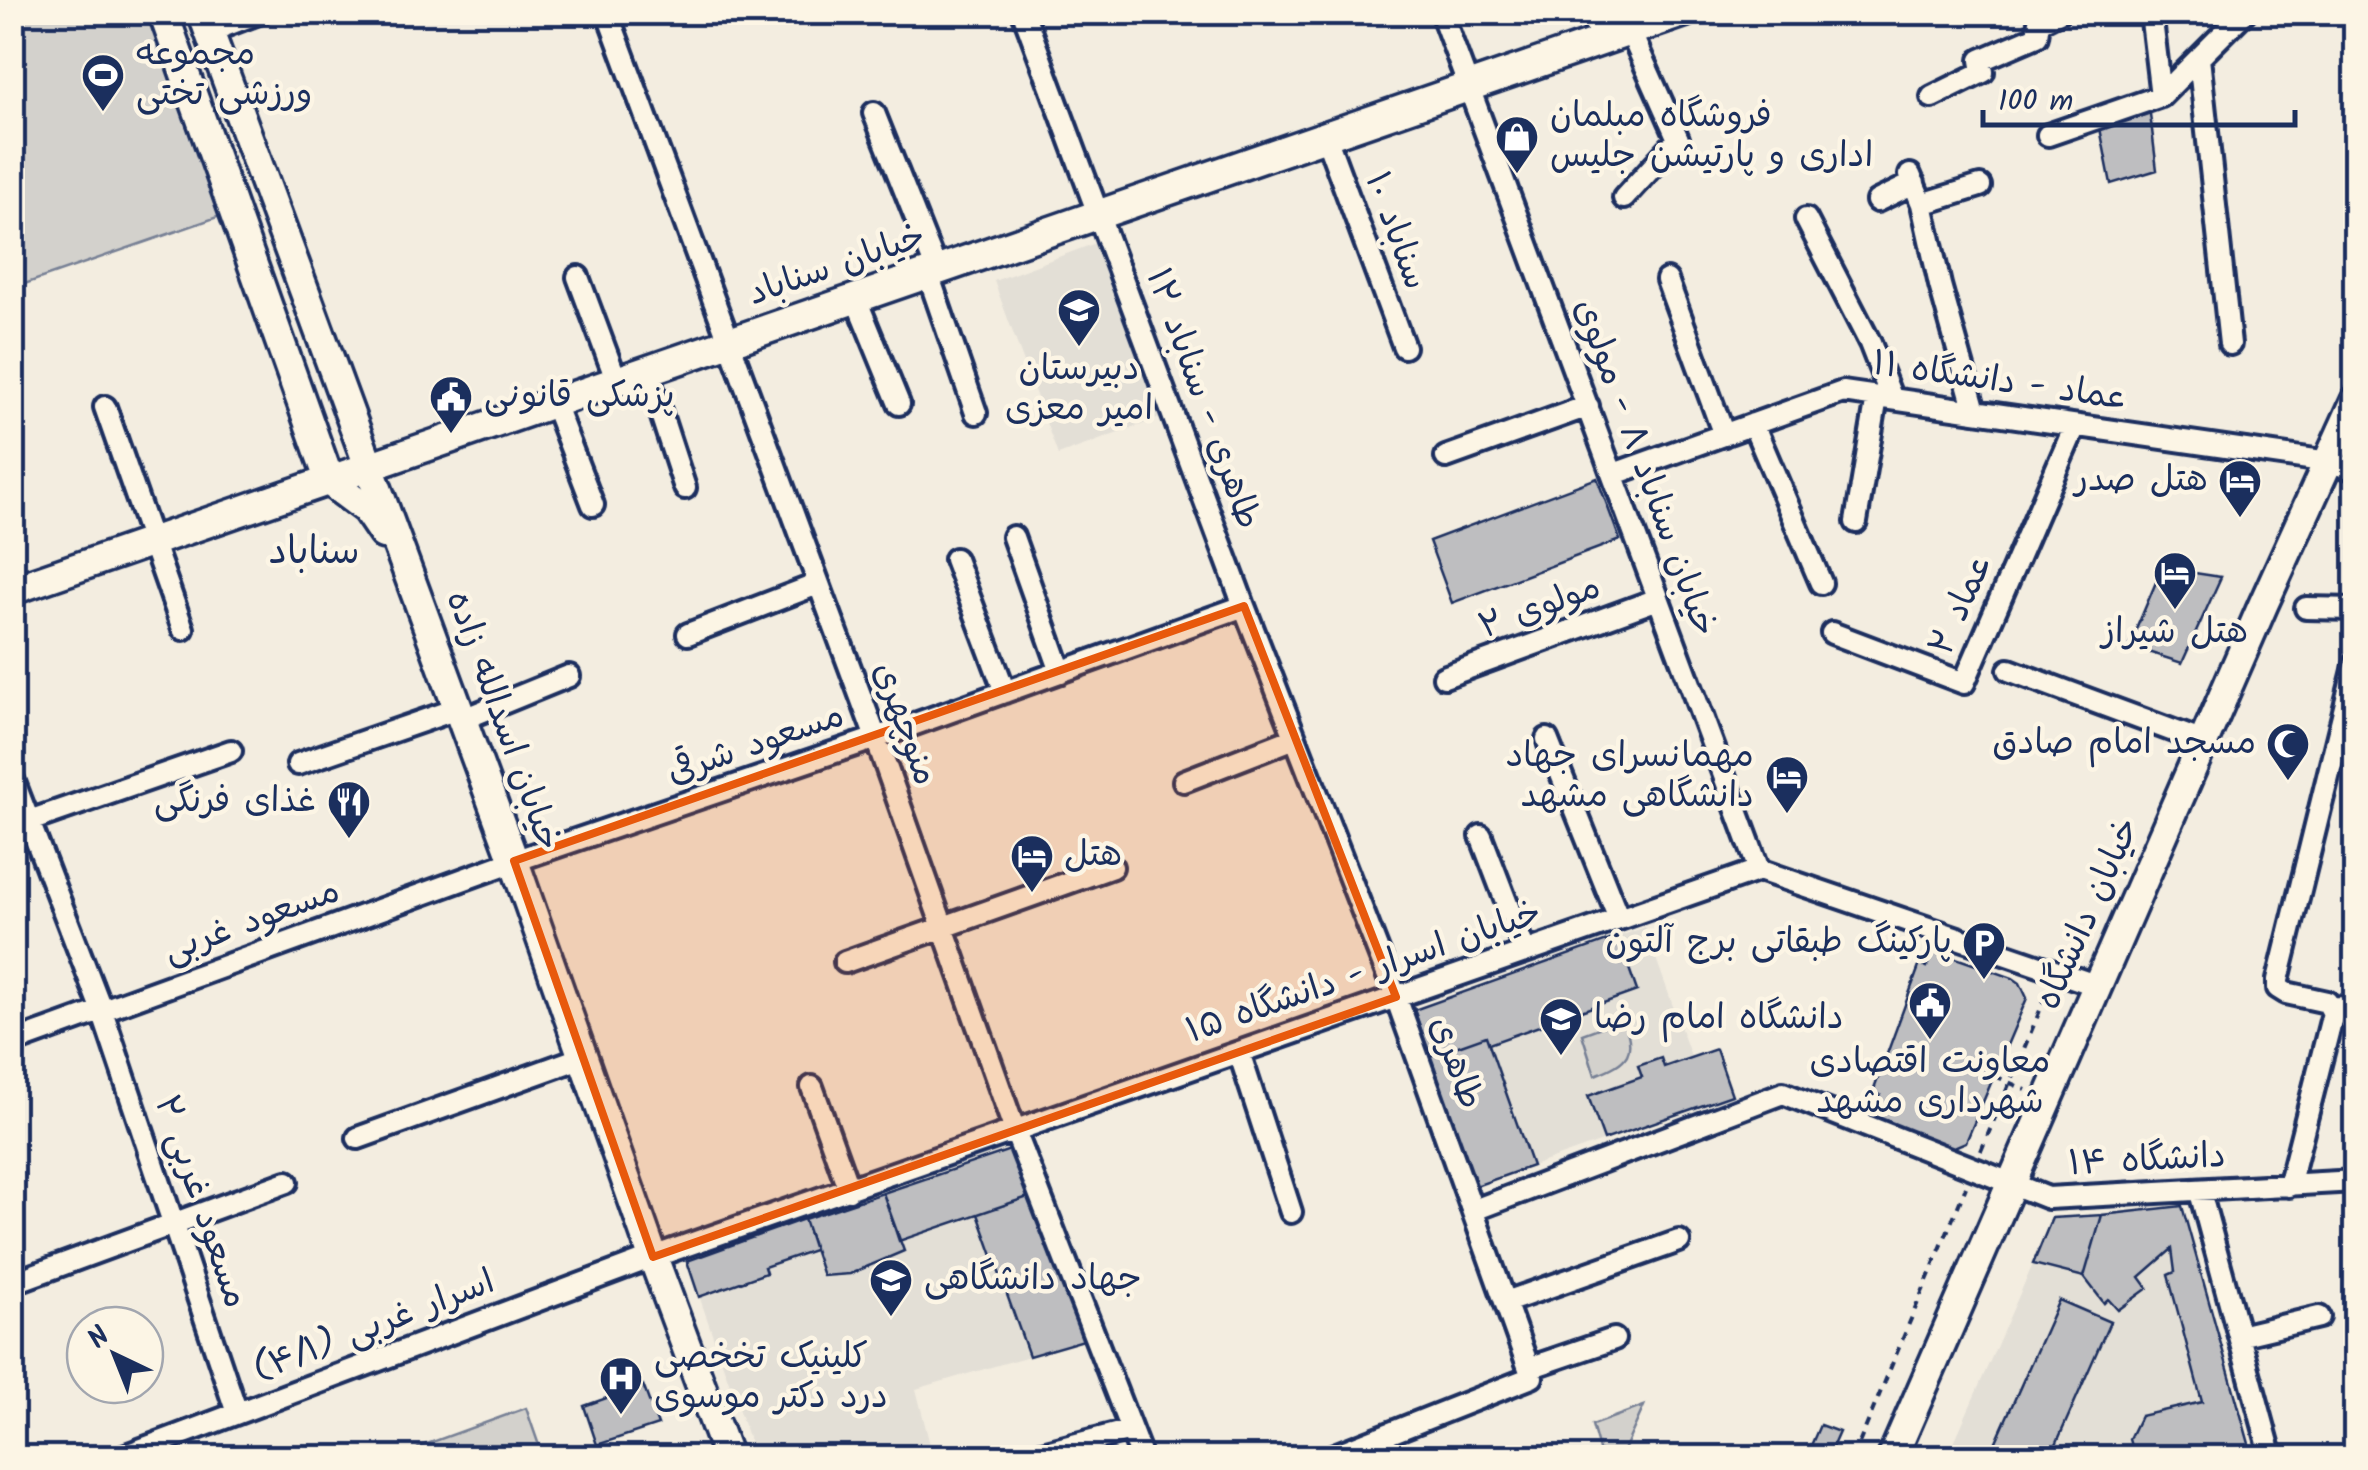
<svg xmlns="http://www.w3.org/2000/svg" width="2368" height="1470" viewBox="0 0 2368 1470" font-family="Kalam,'Playpen Sans Arabic',sans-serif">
	<rect width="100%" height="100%" fill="#f3ede0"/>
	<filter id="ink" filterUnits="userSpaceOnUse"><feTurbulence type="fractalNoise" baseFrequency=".01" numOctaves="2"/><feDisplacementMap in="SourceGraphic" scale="20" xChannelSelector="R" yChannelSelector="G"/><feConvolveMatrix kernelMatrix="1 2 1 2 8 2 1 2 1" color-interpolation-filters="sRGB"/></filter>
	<g filter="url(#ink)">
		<path fill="#e3dfd6" d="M 1101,241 L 1165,416 L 1058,455 L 994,281 Z
			M 1645,927 L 1691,1057 L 1716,1049 L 1732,1095 L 1476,1186 L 1414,1010 Z
			M 1010,1150 L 1084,1340 L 916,1389 L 933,1457 L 755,1457 L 687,1261 Z
			M 2182,1206 L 2253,1457 L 1947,1458 L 2033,1264 L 2083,1277 L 2102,1215 Z"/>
		<path fill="#d3d1cc" stroke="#778095" stroke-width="2.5" d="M 12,13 L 157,13 L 229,213 L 13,288 Z
			M 1623,1019 C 1637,1053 1629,1062 1595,1075 L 1582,1034 Z
			M 1644,1406 L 1621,1457 L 1601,1457 L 1592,1425 Z
			M 526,1408 L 543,1457 L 407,1457 L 421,1446 Z"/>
		<path fill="#bebec0" stroke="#1b2f5e" stroke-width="2.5" d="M 2149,106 L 2157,170 L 2111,184 L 2099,123 Z
			M 1597,478 L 1620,540 L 1452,603 L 1429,541 Z
			M 2162,568 L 2221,577 L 2182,663 L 2129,646 Z
			M 1618,937 L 1637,991 L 1489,1044 L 1486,1036 L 1430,1056 L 1414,1010 Z
			M 1933,950 L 2013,978 L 2020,983 L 2027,998 L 1966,1142 L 1947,1150 L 1869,1122 L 1880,1095 L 1873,1092 L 1920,964 L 1927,967 Z
			M 1486,1036 L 1532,1166 L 1476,1186 L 1430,1056 Z
			M 1716,1049 L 1732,1095 L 1604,1140 L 1588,1096 L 1642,1077 L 1638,1066 L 1661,1058 L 1664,1067 Z
			M 1010,1150 L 1028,1197 L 899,1241 L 883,1193 Z
			M 883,1193 L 904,1251 L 850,1274 L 823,1276 L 804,1219 Z
			M 1028,1197 L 1084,1340 L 1029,1356 L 978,1214 Z
			M 2182,1206 L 2253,1458 L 2134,1458 L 2129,1439 L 2140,1416 L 2202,1402 L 2168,1275 L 2175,1272 L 2172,1249 L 2140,1277 L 2148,1288 L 2118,1310 L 2108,1299 L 2104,1303 L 2084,1277 L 2102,1215 Z
			M 2102,1215 L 2084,1277 L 2033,1264 L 2052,1218 Z
			M 804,1219 L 814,1250 L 764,1267 L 766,1273 L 699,1297 L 687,1261 Z
			M 2059,1300 L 2110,1322 L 2050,1458 L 1989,1457 Z
			M 643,1385 L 658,1425 L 597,1445 L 584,1406 Z
			M 1820,1425 L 1839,1432 L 1828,1457 L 1809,1450 Z"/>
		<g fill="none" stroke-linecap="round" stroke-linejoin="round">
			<g stroke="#1b2f5e" stroke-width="28">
				<path id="minor" d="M 607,12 L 876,738 L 1015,1131 L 1142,1458
					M 1023,12 L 1244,606 L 1396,997 L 1532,1377 L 1327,1458
					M 1441,12 L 1759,870
					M 1591,12 L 1601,41
					M 2151,12 L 2161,96
					M 209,32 L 261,12
					M 2199,58 L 2230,344
					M 1932,97 L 1983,72 L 1981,60 L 2037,36 L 2039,22 L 2059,12
					M 874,113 L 937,271
					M 2048,135 L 2161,96 L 2245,12
					M 1326,137 L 1404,347
					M 1910,175 L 1922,204 L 1940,285 L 1975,411
					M 1624,198 L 1678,139 L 1630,31
					M 1877,201 L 1914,183
					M 1922,204 L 1980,186
					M 1806,219 L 1870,343 L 1892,399
					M 928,274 L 976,413
					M 578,277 L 617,382
					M 1667,280 L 1724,435
					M 856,299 L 899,404
					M 647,371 L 685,488
					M 554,403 L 593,505
					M 105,407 L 183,629
					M 1753,424 L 1821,583
					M 1446,457 L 1588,406
					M 1614,474 L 1843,392 L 2329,462 L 2356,470
					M 1856,522 L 1877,397
					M 1013,537 L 1061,672
					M 955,559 L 1005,692
					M 2306,608 L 2356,609
					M 1832,633 L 1964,683 L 2075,426
					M 688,634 L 818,584
					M 2009,670 L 2206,743
					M 1444,677 L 1658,599
					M 461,720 L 569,676
					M 1547,739 L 1619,919
					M 298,764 L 457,709
					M 12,777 L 102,1011 L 237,1413
					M 1184,781 L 1295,738
					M 12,827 L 231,751
					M 1481,836 L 1525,951
					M 845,962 L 1112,867
					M 2332,1007 L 2356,1008
					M 12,1043 L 514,861 L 876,738 L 1244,606
					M 1239,1052 L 1291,1212
					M 812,1087 L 849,1190
					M 358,1138 L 583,1057
					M 2289,1186 L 2333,1013 L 2327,1002 L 2286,993 L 2278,988 L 2278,980 L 2356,662
					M 2200,1192 L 2272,1458
					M 1474,1210 L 1783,1093 L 2048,1198 L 2356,1181
					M 12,1283 L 287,1182
					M 1506,1302 L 1679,1241
					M 2239,1336 L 2319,1317
					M 1529,1368 L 1614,1339
					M 118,1458 L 653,1257 L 1759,870 L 2098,986
					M 1023,1458 L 1131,1430
					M 2347,1458 L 2356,1455"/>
			</g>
			<g stroke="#1b2f5e" stroke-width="35">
				<path id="major" d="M 163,12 L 330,482 L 366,509 L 383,534
					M 202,12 L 514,861 L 653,1257 L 728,1458
					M 12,590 L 1685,12
					M 1892,1458 L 2263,605 L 2356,400"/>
			</g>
			<path stroke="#1b2f5e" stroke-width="4" stroke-dasharray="8 8" stroke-linecap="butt" d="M 1995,1076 L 2026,1090
				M 1981,1151 L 2049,989
				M 1853,1458 L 1966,1187"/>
			<use href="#minor" stroke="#fcf5e5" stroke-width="20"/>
			<use href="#major" stroke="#fcf5e5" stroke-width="28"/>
		</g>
	</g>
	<path fill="#e8590c" fill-opacity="0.2" stroke="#e8590c" stroke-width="8" stroke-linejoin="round" d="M 1244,606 L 1396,997 L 653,1257 L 514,861 Z"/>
	<defs>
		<g id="stadium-pin" transform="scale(2.25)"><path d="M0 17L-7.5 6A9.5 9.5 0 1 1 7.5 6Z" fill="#1b2f5e" stroke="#fcf5e5"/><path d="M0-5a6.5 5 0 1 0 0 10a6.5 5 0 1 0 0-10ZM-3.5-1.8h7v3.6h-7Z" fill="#fff"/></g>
		<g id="shop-pin" transform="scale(2.25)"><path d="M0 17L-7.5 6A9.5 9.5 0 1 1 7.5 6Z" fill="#1b2f5e" stroke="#fcf5e5"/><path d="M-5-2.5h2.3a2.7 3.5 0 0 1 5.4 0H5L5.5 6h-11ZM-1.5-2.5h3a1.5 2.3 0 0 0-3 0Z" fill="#fff"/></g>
		<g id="school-pin" transform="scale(2.25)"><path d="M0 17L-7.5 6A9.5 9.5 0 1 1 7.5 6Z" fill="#1b2f5e" stroke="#fcf5e5"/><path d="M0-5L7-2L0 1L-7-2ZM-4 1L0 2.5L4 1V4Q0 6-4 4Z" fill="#fff"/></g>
		<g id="civic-pin" transform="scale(2.25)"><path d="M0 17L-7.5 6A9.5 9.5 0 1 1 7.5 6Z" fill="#1b2f5e" stroke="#fcf5e5"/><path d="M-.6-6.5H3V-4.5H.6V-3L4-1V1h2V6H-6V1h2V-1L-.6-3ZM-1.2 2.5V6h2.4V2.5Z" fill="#fff"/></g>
		<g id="hotel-pin" transform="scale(2.25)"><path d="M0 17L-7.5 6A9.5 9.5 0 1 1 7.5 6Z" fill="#1b2f5e" stroke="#fcf5e5"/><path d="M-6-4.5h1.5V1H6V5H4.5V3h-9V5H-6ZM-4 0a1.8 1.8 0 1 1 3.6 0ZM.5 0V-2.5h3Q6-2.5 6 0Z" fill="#fff"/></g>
		<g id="mosque-pin" transform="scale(2.25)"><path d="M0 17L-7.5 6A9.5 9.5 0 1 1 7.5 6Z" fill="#1b2f5e" stroke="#fcf5e5"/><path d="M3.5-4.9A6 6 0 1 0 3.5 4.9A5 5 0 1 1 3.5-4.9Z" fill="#fff"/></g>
		<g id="restaurant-pin" transform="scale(2.25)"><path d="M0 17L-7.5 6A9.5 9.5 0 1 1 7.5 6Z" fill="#1b2f5e" stroke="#fcf5e5"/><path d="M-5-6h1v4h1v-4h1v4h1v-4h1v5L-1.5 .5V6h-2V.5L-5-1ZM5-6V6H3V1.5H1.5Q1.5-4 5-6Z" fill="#fff"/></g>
		<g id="parking-pin" transform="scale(2.25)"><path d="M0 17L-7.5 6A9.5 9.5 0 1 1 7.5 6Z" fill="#1b2f5e" stroke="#fcf5e5"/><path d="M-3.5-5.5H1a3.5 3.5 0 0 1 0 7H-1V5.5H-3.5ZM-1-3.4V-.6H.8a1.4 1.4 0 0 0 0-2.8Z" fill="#fff"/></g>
		<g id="university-pin" transform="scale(2.25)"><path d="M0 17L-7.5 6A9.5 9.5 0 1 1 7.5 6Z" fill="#1b2f5e" stroke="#fcf5e5"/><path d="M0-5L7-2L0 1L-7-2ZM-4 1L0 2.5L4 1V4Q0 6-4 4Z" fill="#fff"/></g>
		<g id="hospital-pin" transform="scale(2.25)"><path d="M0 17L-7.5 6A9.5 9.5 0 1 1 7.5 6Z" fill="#1b2f5e" stroke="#fcf5e5"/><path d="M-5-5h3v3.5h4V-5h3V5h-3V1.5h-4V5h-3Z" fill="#fff"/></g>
	</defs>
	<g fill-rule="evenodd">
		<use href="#stadium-pin" x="103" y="75"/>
		<use href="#shop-pin" x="1517" y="137"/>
		<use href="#school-pin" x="1079" y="310"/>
		<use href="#civic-pin" x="451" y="397"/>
		<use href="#hotel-pin" x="2240" y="481"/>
		<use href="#hotel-pin" x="2175" y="573"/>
		<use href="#mosque-pin" x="2288" y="744"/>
		<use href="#hotel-pin" x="1787" y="777"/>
		<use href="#restaurant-pin" x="349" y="802"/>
		<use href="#hotel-pin" x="1032" y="856"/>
		<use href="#parking-pin" x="1984" y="943"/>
		<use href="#civic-pin" x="1930" y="1003"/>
		<use href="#university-pin" x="1561" y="1019"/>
		<use href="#university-pin" x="891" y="1280"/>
		<use href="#hospital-pin" x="621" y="1378"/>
	</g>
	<g text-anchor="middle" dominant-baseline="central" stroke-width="9" stroke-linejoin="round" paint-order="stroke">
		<g font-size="35" fill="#1b2f5e" stroke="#fcf5e5" text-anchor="start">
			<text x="136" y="55">مجموعه<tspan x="136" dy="40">ورزشی تختی</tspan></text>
			<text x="1550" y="117">فروشگاه مبلمان<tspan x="1550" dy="40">اداری و پارتیشن جلیس</tspan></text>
			<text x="1079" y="370" text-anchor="middle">دبیرستان<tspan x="1079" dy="40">امیر معزی</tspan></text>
			<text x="484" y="397">پزشکی قانونی</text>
			<text x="2208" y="481" text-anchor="end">هتل صدر</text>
			<text x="2175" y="633" text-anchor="middle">هتل شیراز</text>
			<text x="2256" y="744" text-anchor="end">مسجد امام صادق</text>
			<text x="1754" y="757" text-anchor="end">مهمانسرای جهاد<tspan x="1754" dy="40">دانشگاهی مشهد</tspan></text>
			<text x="316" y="802" text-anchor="end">غذای فرنگی</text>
			<text x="1064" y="856">هتل</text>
			<text x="1952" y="943" text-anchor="end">پارکینگ طبقاتی برج آلتون</text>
			<text x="1594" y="1019">دانشگاه امام رضا</text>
			<text x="1930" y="1063" text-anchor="middle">معاونت اقتصادی<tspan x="1930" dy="40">شهرداری مشهد</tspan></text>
			<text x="924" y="1280">جهاد دانشگاهی</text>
			<text x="654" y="1358">کلینیک تخخصی<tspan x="654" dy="40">درد دکتر موسوی</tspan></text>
		</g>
		<g font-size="35" fill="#1b2f5e" stroke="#fcf5e5">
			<text transform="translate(1395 231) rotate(70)">سناباد ۱۰</text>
			<text transform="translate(837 266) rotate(-19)">خیابان سناباد</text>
			<text transform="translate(2000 382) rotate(8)">عماد - دانشگاه ۱۱</text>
			<text transform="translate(1202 399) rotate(70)">طاهری - سناباد ۱۲</text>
			<text transform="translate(1644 468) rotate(70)">خیابان سناباد ۸ - مولوی</text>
			<text transform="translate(1962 605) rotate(-66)">عماد ۲</text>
			<text transform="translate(1540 608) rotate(-20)">مولوی ۲</text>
			<text transform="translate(502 721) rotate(70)">خیابان اسدالله زاده</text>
			<text transform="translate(904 724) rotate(70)">منوچهری</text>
			<text transform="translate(756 745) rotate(-19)">مسعود شرقی</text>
			<text transform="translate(2089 914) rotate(-66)">خیابان دانشگاه</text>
			<text transform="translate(252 922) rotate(-20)">مسعود غربی</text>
			<text transform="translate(1364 973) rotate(-19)">خیابان اسرار - دانشگاه ۱۵</text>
			<text transform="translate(1455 1063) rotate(70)">طاهری</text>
			<text transform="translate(2147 1161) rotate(-3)">دانشگاه ۱۴</text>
			<text transform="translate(200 1202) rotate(71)">مسعود غربی ۲</text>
			<text transform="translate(374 1327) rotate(-21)">اسرار غربی (۴/۱)</text>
		</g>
		<g font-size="38" fill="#1b2f5e" stroke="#fcf5e5">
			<text x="314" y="553">سناباد</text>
		</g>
	</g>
	<rect width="2368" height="1470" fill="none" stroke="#fcf5e5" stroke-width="50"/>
	<rect x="25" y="25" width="2318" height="1420" fill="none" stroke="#1b2f5e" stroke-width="4" filter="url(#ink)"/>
	<g transform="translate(115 1355) rotate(317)"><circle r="48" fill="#fcf5e5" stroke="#a2a6af" stroke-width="2.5"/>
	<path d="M0-8L18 38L0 25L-18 38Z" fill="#1b2f5e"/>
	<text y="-15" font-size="28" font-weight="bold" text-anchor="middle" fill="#1b2f5e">N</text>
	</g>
	<path d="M1983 110v15h312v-15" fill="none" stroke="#1b2f5e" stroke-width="5"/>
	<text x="1998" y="110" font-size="30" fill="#1b2f5e" stroke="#fcf5e5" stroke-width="8" paint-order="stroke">100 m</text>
</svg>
